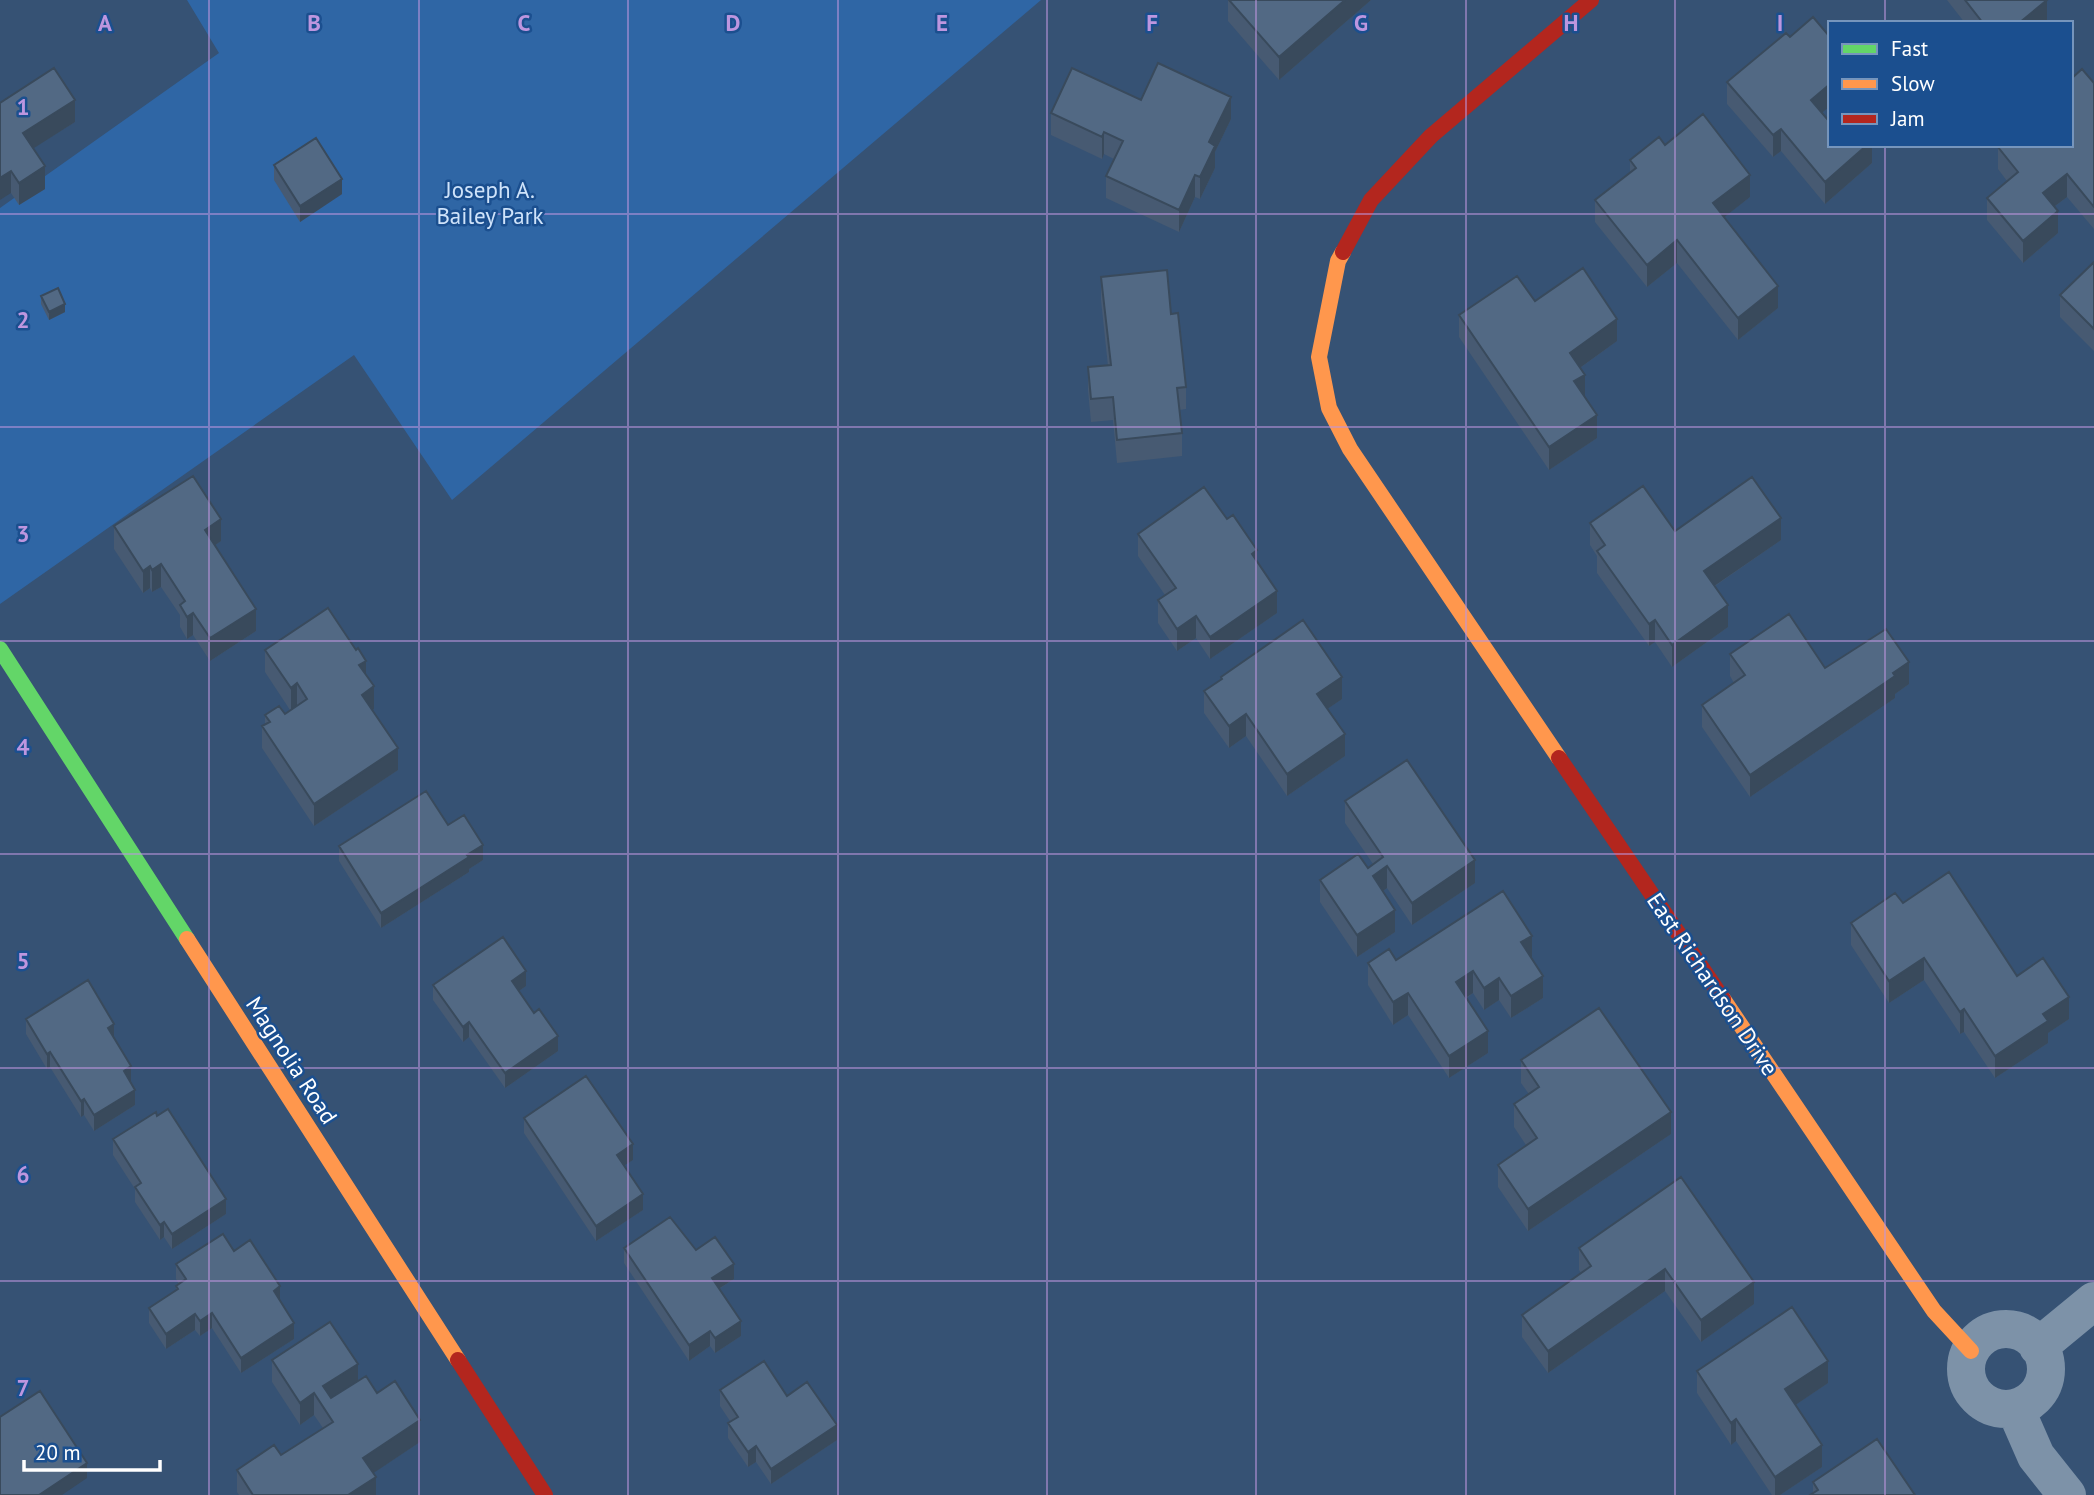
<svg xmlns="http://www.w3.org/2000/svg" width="2094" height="1495" viewBox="0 0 2094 1495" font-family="'PT Sans',sans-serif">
	<rect width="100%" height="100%" fill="#365274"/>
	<path fill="#2f66a5" d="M 187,0 L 1041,0 L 452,500 L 354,355 L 0,604 L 0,208 L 219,53 Z"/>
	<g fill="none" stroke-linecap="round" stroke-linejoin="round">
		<path stroke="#7d92a8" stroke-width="38" d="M1966 1369a40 40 0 1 1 80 0a40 40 0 1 1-80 0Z
			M 2038,1347 L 2094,1301
			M 2015,1408 L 2036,1456 L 2067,1495"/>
		<path stroke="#63d668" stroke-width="16" d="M 0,649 L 187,939"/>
		<path stroke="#ff974d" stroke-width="16" d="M 1343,252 L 1338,261 L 1319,357 L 1329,408 L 1350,449 L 1559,758
			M 187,939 L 458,1360
			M 1723,999 L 1934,1311 L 1971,1351"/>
		<path stroke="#b3261e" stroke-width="16" d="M 1343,252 L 1371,200 L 1431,136 L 1591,0
			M 1559,758 L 1723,999
			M 458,1360 L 545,1495"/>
	</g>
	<path fill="#475a72" d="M 1228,0 L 1371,0 L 1279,80 L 1228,21 Z
		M 1947,0 L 2047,0 L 2047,22 L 1965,23 Z
		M 1727,82 L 1822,113 L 1828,120 L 1872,145 L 1872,163 L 1825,204 L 1781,151 L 1773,157 L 1727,104 Z
		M 2094,83 L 2094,229 L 2067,197 L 2054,207 L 2058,233 L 2023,263 L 1987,220 L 1987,198 L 2007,181 L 1998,169 L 1998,147 Z
		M 1141,100 L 1231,119 L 1215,152 L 1215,168 L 1200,199 L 1195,197 L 1179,232 L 1106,198 L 1106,176 L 1114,159 L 1104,154 L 1102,159 L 1051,135 L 1051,113 Z
		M 0,103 L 75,122 L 33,148 L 45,189 L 19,205 L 11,193 Z
		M 1665,145 L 1750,197 L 1724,217 L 1778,308 L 1738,340 L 1677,263 L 1647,287 L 1595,222 L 1595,200 L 1630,173 L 1630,160 Z
		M 274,165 L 342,194 L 300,222 L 274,180 Z
		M 2094,262 L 2094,351 L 2060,317 L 2060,295 Z
		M 1101,277 L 1171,314 L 1186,387 L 1186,409 L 1179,410 L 1182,433 L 1182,456 L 1117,463 L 1113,420 L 1091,422 L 1088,390 L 1088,367 L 1108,366 L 1101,300 Z
		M 41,296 L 65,312 L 49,320 L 41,304 Z
		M 1535,301 L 1617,341 L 1580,368 L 1585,397 L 1597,438 L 1549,470 L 1459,337 L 1459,315 Z
		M 1227,519 L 1257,561 L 1277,613 L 1210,659 L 1196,638 L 1177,651 L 1158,623 L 1158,600 L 1165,595 L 1138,556 L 1138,534 Z
		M 1590,523 L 1781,540 L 1715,586 L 1728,627 L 1672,667 L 1655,642 L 1649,646 L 1597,573 L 1597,556 L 1590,545 Z
		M 114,526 L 221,541 L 215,545 L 256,631 L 210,661 L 193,635 L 187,639 L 180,627 L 180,615 L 161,587 L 152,592 L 150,588 L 143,593 L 114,549 Z
		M 265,650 L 366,675 L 374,709 L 372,710 L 398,770 L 314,826 L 262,748 L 262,726 L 265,724 L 265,715 L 285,714 L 290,710 L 265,672 Z
		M 1730,654 L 1825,668 L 1909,684 L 1895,694 L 1895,698 L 1750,797 L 1702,727 L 1702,705 L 1734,683 L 1730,676 Z
		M 1221,677 L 1342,699 L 1327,709 L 1345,756 L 1287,796 L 1246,736 L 1229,748 L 1204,713 L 1204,691 L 1221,680 Z
		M 1345,801 L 1475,883 L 1412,925 L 1387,888 L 1383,891 L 1395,932 L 1357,957 L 1320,902 L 1320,880 L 1368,868 L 1373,864 L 1345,823 Z
		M 448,825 L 483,860 L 469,869 L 469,872 L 381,928 L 339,861 L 339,846 Z
		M 1851,923 L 2017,976 L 2069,1019 L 2048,1033 L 2048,1043 L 1995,1078 L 1964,1032 L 1960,1034 L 1924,980 L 1889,1003 L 1851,945 Z
		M 1532,958 L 1543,998 L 1511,1018 L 1499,1000 L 1484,1010 L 1473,993 L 1467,998 L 1488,1053 L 1449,1078 L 1408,1015 L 1393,1025 L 1368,985 L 1368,963 L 1396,960 Z
		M 433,985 L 526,986 L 519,991 L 558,1051 L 505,1088 L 469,1037 L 463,1042 L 433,1000 Z
		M 26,1019 L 114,1039 L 131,1081 L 135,1105 L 94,1131 L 84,1115 L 81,1117 L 50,1067 L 47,1069 L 26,1034 Z
		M 1521,1060 L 1671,1134 L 1528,1231 L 1498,1187 L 1498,1165 L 1526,1145 L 1514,1127 L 1514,1104 L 1529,1094 L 1521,1083 Z
		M 157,1116 L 226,1214 L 172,1249 L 164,1237 L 160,1240 L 135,1202 L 135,1189 L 113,1155 L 113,1139 Z
		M 524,1118 L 633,1160 L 624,1165 L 643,1210 L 596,1241 L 524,1133 Z
		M 1681,1177 L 1754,1304 L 1701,1342 L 1665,1291 L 1548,1373 L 1522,1337 L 1522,1315 L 1581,1273 L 1579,1270 L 1579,1248 Z
		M 624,1248 L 696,1250 L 734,1279 L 719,1289 L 741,1336 L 715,1353 L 710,1346 L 689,1361 L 624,1263 Z
		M 234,1251 L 280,1301 L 294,1339 L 241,1373 L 212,1328 L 200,1336 L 195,1330 L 166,1349 L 149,1323 L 149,1308 L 176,1290 L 176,1286 L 179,1284 L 176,1279 L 176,1264 Z
		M 272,1360 L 358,1381 L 377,1393 L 420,1442 L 373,1473 L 376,1495 L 239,1495 L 237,1492 L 237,1470 L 281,1455 L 323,1428 L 314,1415 L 300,1425 L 272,1382 Z
		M 1697,1371 L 1828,1383 L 1795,1405 L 1822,1467 L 1780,1495 L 1772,1495 L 1736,1441 L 1731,1445 L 1697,1393 Z
		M 720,1390 L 787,1396 L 837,1440 L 771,1484 L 756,1462 L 748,1467 L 728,1438 L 728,1423 L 730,1421 L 720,1406 Z
		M 1813,1482 L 1915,1495 L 1813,1493 Z"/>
	<path fill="#394a5c" d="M 1345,0 L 1371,0 L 1279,80 L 1279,57 Z
		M 2047,0 L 2047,23 L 2019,23 Z
		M 1830,84 L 1830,106 L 1811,122 L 1811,100 Z
		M 1231,97 L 1231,119 L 1215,152 L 1215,168 L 1200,199 L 1200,177 L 1209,142 Z
		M 75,100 L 75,122 L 23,155 L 23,133 Z
		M 1781,129 L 1781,151 L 1773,157 L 1773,135 Z
		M 1104,132 L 1104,154 L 1102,159 L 1102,137 Z
		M 1867,145 L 1872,145 L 1872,163 L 1825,204 L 1825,182 Z
		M 45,166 L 45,189 L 19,205 L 19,183 Z
		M 11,171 L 11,193 L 0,200 L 0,178 Z
		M 2067,174 L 2067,197 L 2043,215 L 2043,193 Z
		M 1195,175 L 1195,197 L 1179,232 L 1179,210 Z
		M 1750,175 L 1750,197 L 1713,226 L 1713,203 Z
		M 342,179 L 342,194 L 300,222 L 300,206 Z
		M 2058,211 L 2058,233 L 2023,263 L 2023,241 Z
		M 1677,240 L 1677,263 L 1647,287 L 1647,265 Z
		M 1778,286 L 1778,308 L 1738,340 L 1738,318 Z
		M 65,304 L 65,312 L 49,320 L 49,312 Z
		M 1617,319 L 1617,341 L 1570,375 L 1570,353 Z
		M 1585,375 L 1585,397 L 1574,381 Z
		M 1597,415 L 1597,438 L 1549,470 L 1549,447 Z
		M 1781,518 L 1781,540 L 1704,593 L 1704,571 Z
		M 221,519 L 221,541 L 205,552 L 205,530 Z
		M 1257,550 L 1257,572 L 1252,554 Z
		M 161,564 L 161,587 L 152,592 L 152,570 Z
		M 150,566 L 150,588 L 143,593 L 143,571 Z
		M 1277,591 L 1277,613 L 1210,659 L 1210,637 Z
		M 1728,605 L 1728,627 L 1672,667 L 1672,645 Z
		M 256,609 L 256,631 L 210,661 L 210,638 Z
		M 193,613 L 193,635 L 187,639 L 187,617 Z
		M 1196,616 L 1196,638 L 1177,651 L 1177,629 Z
		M 1655,620 L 1655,642 L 1649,646 L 1649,624 Z
		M 366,661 L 366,683 L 359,665 Z
		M 1909,662 L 1909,684 L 1895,694 L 1895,698 L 1750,797 L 1750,775 Z
		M 1342,677 L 1342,699 L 1317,716 L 1317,694 Z
		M 297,683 L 297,705 L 291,710 L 291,688 Z
		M 374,686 L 374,709 L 362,717 L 362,695 Z
		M 1246,714 L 1246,736 L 1229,748 L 1229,726 Z
		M 1345,734 L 1345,756 L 1287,796 L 1287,774 Z
		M 398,748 L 398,770 L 314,826 L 314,804 Z
		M 483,845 L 483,860 L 469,869 L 469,872 L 381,928 L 381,913 Z
		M 1475,860 L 1475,883 L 1412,925 L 1412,903 Z
		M 1387,866 L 1387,888 L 1373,898 L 1373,876 Z
		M 1395,910 L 1395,932 L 1357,957 L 1357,935 Z
		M 1532,936 L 1532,958 L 1521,942 Z
		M 1924,958 L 1924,980 L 1889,1003 L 1889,981 Z
		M 526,971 L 526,986 L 512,996 L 512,981 Z
		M 1473,971 L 1473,993 L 1456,1004 L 1456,982 Z
		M 1543,976 L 1543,998 L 1511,1018 L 1511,996 Z
		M 1499,978 L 1499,1000 L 1484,1010 L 1484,988 Z
		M 1408,993 L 1408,1015 L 1393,1025 L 1393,1002 Z
		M 2069,997 L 2069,1019 L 2048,1033 L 2048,1043 L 1995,1078 L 1995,1056 L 2043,1014 Z
		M 1964,1009 L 1964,1032 L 1960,1034 L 1960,1012 Z
		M 469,1022 L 469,1037 L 463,1042 L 463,1027 Z
		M 114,1024 L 114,1039 L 108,1028 Z
		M 1488,1031 L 1488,1053 L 1449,1078 L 1449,1056 Z
		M 558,1036 L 558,1051 L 505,1088 L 505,1073 Z
		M 50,1052 L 50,1067 L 47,1069 L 47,1054 Z
		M 131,1066 L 131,1081 L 124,1086 L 124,1071 Z
		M 135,1090 L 135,1105 L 94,1131 L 94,1115 Z
		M 84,1099 L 84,1115 L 81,1117 L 81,1101 Z
		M 1671,1112 L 1671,1134 L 1528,1231 L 1528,1209 Z
		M 633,1144 L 633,1160 L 617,1170 L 617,1155 Z
		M 643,1194 L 643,1210 L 596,1241 L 596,1226 Z
		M 226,1199 L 226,1214 L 172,1249 L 172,1234 Z
		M 164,1222 L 164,1237 L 160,1240 L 160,1225 Z
		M 734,1264 L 734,1279 L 712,1293 L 712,1278 Z
		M 1665,1269 L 1665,1291 L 1548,1373 L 1548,1351 Z
		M 1754,1282 L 1754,1304 L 1701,1342 L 1701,1320 Z
		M 280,1286 L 280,1302 L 274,1291 Z
		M 212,1313 L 212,1328 L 200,1336 L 200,1321 Z
		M 195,1314 L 195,1330 L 166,1349 L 166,1334 Z
		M 741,1321 L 741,1336 L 715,1353 L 715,1338 Z
		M 294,1323 L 294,1339 L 241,1373 L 241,1358 Z
		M 710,1331 L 710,1346 L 689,1361 L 689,1345 Z
		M 1828,1361 L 1828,1383 L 1785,1412 L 1785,1389 Z
		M 358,1364 L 358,1386 L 323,1409 L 323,1386 Z
		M 314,1393 L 314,1415 L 300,1425 L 300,1403 Z
		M 1736,1419 L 1736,1441 L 1731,1445 L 1731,1423 Z
		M 420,1420 L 420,1442 L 363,1480 L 363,1458 Z
		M 837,1425 L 837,1440 L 771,1484 L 771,1469 Z
		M 1822,1445 L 1822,1467 L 1780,1495 L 1775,1495 L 1775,1477 Z
		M 756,1446 L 756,1462 L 748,1467 L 748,1452 Z
		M 87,1463 L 87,1478 L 62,1495 L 39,1495 Z
		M 376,1477 L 376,1495 L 348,1495 Z"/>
	<path fill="#526984" stroke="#394a5c" stroke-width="2" d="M 1229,0 L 1345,0 L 1279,57 Z
		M 1965,0 L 2047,0 L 2019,23 L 1983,23 Z
		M 1813,17 L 1830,37 L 1830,84 L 1811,100 L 1828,120 L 1830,118 L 1830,145 L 1867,145 L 1825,182 L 1781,129 L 1773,135 L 1727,82 L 1786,33 L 1790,37 Z
		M 1158,63 L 1231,97 L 1209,142 L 1215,146 L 1200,177 L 1195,175 L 1179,210 L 1106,176 L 1123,141 L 1104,132 L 1102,137 L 1051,113 L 1072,68 L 1141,100 Z
		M 54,68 L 75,100 L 23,133 L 45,166 L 19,183 L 11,171 L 0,178 L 0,103 Z
		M 2082,69 L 2094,83 L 2094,207 L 2067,174 L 2043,193 L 2058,211 L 2023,241 L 1987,198 L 2018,172 L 1998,147 L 2000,145 L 2071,145 L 2071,79 Z
		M 1703,114 L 1750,175 L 1713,203 L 1778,286 L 1738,318 L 1677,240 L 1647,265 L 1595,200 L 1636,168 L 1630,160 L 1659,137 L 1665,145 Z
		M 316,138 L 342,179 L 300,206 L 274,165 Z
		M 2094,262 L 2094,329 L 2060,295 Z
		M 1583,268 L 1617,319 L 1570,353 L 1585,375 L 1574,381 L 1597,415 L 1549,447 L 1459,315 L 1517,276 L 1535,301 Z
		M 1167,270 L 1171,314 L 1178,313 L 1186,387 L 1177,388 L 1182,433 L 1117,440 L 1113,397 L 1091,399 L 1088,367 L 1111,365 L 1101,277 Z
		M 58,288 L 65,304 L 49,312 L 41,296 Z
		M 193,476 L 221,519 L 205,530 L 256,609 L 210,638 L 193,613 L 187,617 L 180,605 L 185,601 L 161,564 L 152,570 L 150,566 L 143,571 L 114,526 Z
		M 1752,477 L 1781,518 L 1704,571 L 1728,605 L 1672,645 L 1655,620 L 1649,624 L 1597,551 L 1605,545 L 1590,523 L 1643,486 L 1675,531 Z
		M 1204,487 L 1227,519 L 1233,515 L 1257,550 L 1252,554 L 1277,591 L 1210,637 L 1196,616 L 1177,629 L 1158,600 L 1176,588 L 1138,534 Z
		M 328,608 L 356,650 L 358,648 L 366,661 L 359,665 L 374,686 L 362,695 L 398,748 L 314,804 L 262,726 L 270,722 L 265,715 L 279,706 L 285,714 L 307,699 L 297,683 L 291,688 L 265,650 Z
		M 1789,614 L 1825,668 L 1886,629 L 1909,662 L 1893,673 L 1895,676 L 1750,775 L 1702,705 L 1745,675 L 1730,654 Z
		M 1303,620 L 1342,677 L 1317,694 L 1345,734 L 1287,774 L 1246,714 L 1229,726 L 1204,691 L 1222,679 L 1221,677 Z
		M 1407,760 L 1475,860 L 1412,903 L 1387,866 L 1373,876 L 1395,910 L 1357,935 L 1320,880 L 1358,854 L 1368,868 L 1383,857 L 1345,801 Z
		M 426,791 L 448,825 L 464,815 L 483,845 L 467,855 L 469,857 L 381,913 L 339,846 Z
		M 1949,872 L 2017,976 L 2043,958 L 2069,997 L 2043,1014 L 2048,1021 L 1995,1056 L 1964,1009 L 1960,1012 L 1924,958 L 1889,981 L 1851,923 L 1895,893 L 1903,903 Z
		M 1503,891 L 1532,936 L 1521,942 L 1543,976 L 1511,996 L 1499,978 L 1484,988 L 1473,971 L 1456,982 L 1488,1031 L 1449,1056 L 1408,993 L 1393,1002 L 1368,963 L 1389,949 L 1396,960 Z
		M 503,937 L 526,971 L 512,981 L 534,1013 L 539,1009 L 558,1036 L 505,1073 L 469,1022 L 463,1027 L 433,985 Z
		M 88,980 L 114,1024 L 108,1028 L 131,1066 L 124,1071 L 135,1090 L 94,1115 L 84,1099 L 81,1101 L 50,1052 L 47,1054 L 26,1019 Z
		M 1599,1008 L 1671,1112 L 1528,1209 L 1498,1165 L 1537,1138 L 1514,1104 L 1539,1087 L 1521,1060 Z
		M 586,1076 L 633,1144 L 617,1155 L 643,1194 L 596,1226 L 524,1118 Z
		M 168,1109 L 226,1199 L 172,1234 L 164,1222 L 160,1225 L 135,1187 L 141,1183 L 113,1139 L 156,1112 L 157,1116 Z
		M 1681,1177 L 1754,1282 L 1701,1320 L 1665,1269 L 1548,1351 L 1522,1315 L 1591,1266 L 1579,1248 Z
		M 670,1217 L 696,1250 L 715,1237 L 734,1264 L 712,1278 L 741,1321 L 715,1338 L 710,1331 L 689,1345 L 624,1248 Z
		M 223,1234 L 234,1251 L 250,1240 L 280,1286 L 274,1291 L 294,1323 L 241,1358 L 212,1313 L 200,1321 L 195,1314 L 166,1334 L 149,1308 L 178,1289 L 176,1286 L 186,1279 L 176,1264 Z
		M 1792,1307 L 1828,1361 L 1785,1389 L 1822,1445 L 1775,1477 L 1736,1419 L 1731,1423 L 1697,1371 Z
		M 330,1322 L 358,1364 L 323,1386 L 331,1398 L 366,1376 L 377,1393 L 395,1381 L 420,1420 L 363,1458 L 376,1477 L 348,1495 L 253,1495 L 237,1470 L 274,1445 L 281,1455 L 333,1422 L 314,1393 L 300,1403 L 272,1360 Z
		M 764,1361 L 787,1396 L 807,1382 L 837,1425 L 771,1469 L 756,1446 L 748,1452 L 728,1423 L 738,1417 L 720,1390 Z
		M 40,1391 L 87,1463 L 39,1495 L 0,1495 L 0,1417 Z
		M 1877,1439 L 1915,1495 L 1810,1495 L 1818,1490 L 1813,1482 Z"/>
	<path fill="none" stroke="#bd96df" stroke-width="2" stroke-opacity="0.55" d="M 209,0 L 209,1495M 419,0 L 419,1495M 628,0 L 628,1495M 838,0 L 838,1495M 1047,0 L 1047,1495M 1256,0 L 1256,1495M 1466,0 L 1466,1495M 1675,0 L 1675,1495M 1885,0 L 1885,23M 1885,145 L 1885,1495M 0,214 L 2094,214M 0,427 L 2094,427M 0,641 L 2094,641M 0,854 L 2094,854M 0,1068 L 2094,1068M 0,1281 L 2094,1281"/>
	<g text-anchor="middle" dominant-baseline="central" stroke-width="5" stroke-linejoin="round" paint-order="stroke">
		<g font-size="23" fill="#cfe3fa" stroke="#1b4f8f">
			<text x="490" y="189">Joseph A.<tspan x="490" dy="26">Bailey Park</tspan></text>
		</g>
		<g font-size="23" fill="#fff" stroke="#1b4f8f">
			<text transform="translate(1713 984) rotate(56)">East Richardson Drive</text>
			<text transform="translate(292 1060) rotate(57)">Magnolia Road</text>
		</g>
	</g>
	<g font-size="23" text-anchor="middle" font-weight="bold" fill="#bd96df" stroke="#1b4f8f" stroke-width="5" stroke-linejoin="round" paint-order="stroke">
		<text x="105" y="31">A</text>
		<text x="314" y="31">B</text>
		<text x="524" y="31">C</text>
		<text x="733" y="31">D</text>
		<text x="942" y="31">E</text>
		<text x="1152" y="31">F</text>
		<text x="1361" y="31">G</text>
		<text x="1571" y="31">H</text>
		<text x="1780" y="31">I</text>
		<text x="23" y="115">1</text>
		<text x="23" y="328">2</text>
		<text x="23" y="542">3</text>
		<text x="23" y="755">4</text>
		<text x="23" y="969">5</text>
		<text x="23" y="1183">6</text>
		<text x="23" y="1396">7</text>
	</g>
	<rect x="1828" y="21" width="245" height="126" fill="#1b4f8f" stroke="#7695bc" stroke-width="2"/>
	<rect x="1842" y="44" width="35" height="10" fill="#63d668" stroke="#7695bc" stroke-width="2"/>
	<text x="1891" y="56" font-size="21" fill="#ffffff">Fast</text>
	<rect x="1842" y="79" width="35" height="10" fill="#ff974d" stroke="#7695bc" stroke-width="2"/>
	<text x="1891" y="91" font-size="21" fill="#ffffff">Slow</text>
	<rect x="1842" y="114" width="35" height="10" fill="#b3261e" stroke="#7695bc" stroke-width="2"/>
	<text x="1891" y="126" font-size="21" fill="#ffffff">Jam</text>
	<path d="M24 1460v10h136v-10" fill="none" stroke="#ffffff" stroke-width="3.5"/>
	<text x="35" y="1460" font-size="21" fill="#ffffff" stroke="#1b4f8f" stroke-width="5" paint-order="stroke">20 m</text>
</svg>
